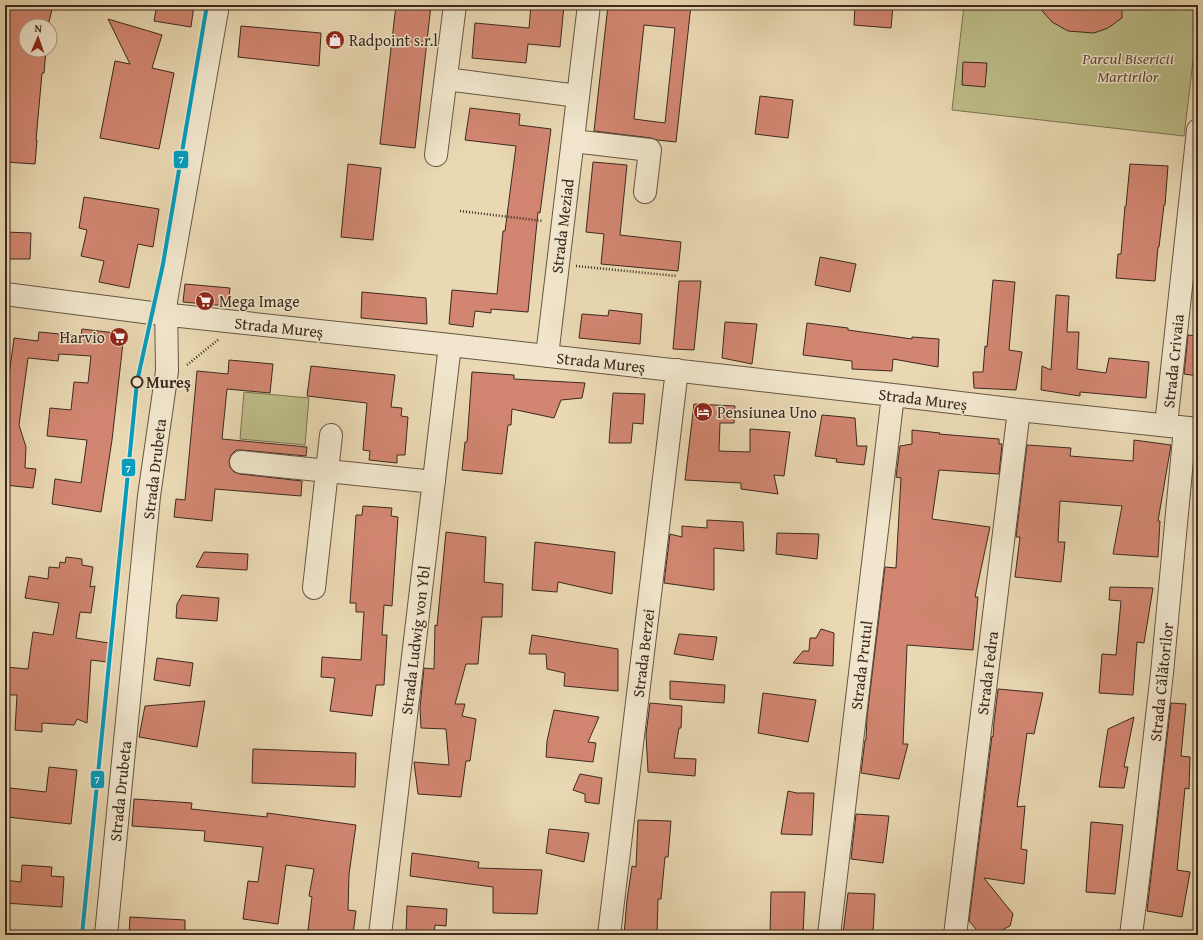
<svg xmlns="http://www.w3.org/2000/svg" width="1203" height="940" viewBox="0 0 1203 940" font-family="'Gentium Book Plus',serif">
	<rect width="100%" height="100%" fill="#e9d8b2"/>
	<filter id="stains"><feTurbulence type="fractalNoise" baseFrequency=".005" numOctaves="4"/><feColorMatrix values="0 0 0 0 .2 0 0 0 0 .09 0 0 0 0 .02 0 0 0 .5 -.17"/></filter>
	<radialGradient id="worn" r=".72"><stop offset=".6" stop-color="#630" stop-opacity="0"/><stop offset="1" stop-color="#630" stop-opacity=".3"/></radialGradient>
	<path fill="#bcbd88" stroke="#7c7354" d="M 964,5 L 1198,5 L 1198,20 L 1184,136 L 952,110 Z
		M 244,392 L 309,398 L 305,445 L 240,439 Z"/>
	<path fill="#d28671" stroke="#3c291f" fill-rule="evenodd" d="M 5,5 L 53,5 L 48,26 L 26,26 L 26,50 L 46,50 L 44,73 L 42,73 L 36,140 L 37,140 L 35,164 L 5,162 Z
		M 157,5 L 194,5 L 191,27 L 154,21 Z
		M 396,5 L 431,5 L 415,148 L 380,144 Z
		M 531,5 L 564,5 L 560,47 L 528,44 L 526,63 L 472,58 L 475,23 L 529,28 Z
		M 608,5 L 691,5 L 676,142 L 657,140 L 651,138 L 594,131 ZM 644,25 L 675,28 L 665,123 L 634,119 Z
		M 855,5 L 893,5 L 891,28 L 854,25 Z
		M 1037,5 L 1122,5 L 1122,18 L 1108,28 L 1094,33 L 1068,31 L 1052,22 Z
		M 108,19 L 162,35 L 152,68 L 174,73 L 159,149 L 100,138 L 115,61 L 130,64 Z
		M 241,26 L 321,33 L 319,66 L 238,57 Z
		M 963,62 L 987,63 L 985,87 L 962,85 Z
		M 760,96 L 793,100 L 788,138 L 755,134 Z
		M 470,108 L 520,114 L 519,125 L 551,129 L 540,213 L 538,212 L 528,312 L 491,309 L 491,313 L 475,311 L 473,327 L 449,324 L 452,290 L 497,294 L 503,231 L 505,231 L 516,146 L 465,140 Z
		M 593,162 L 627,165 L 620,235 L 681,242 L 678,271 L 601,264 L 604,234 L 586,232 Z
		M 348,164 L 381,168 L 373,240 L 341,237 Z
		M 1130,164 L 1168,166 L 1165,205 L 1164,205 L 1159,247 L 1158,247 L 1155,281 L 1116,278 L 1118,254 L 1121,254 L 1125,206 L 1126,206 Z
		M 84,197 L 159,209 L 153,247 L 138,244 L 129,288 L 99,282 L 104,261 L 81,256 L 87,230 L 79,228 Z
		M 5,232 L 31,233 L 30,259 L 5,259 Z
		M 820,257 L 856,264 L 850,292 L 815,285 Z
		M 993,280 L 1015,282 L 1009,350 L 1022,352 L 1016,390 L 974,388 L 973,372 L 983,372 L 985,346 L 987,347 Z
		M 679,281 L 701,281 L 694,350 L 673,349 Z
		M 185,284 L 230,288 L 228,306 L 183,302 Z
		M 362,292 L 426,298 L 427,324 L 361,318 Z
		M 1056,295 L 1069,296 L 1067,332 L 1079,332 L 1077,369 L 1106,373 L 1109,358 L 1149,362 L 1146,398 L 1080,392 L 1080,396 L 1041,390 L 1042,366 L 1051,370 Z
		M 609,310 L 642,314 L 640,344 L 579,338 L 582,314 L 608,316 Z
		M 725,322 L 757,324 L 752,364 L 722,358 Z
		M 807,323 L 848,328 L 848,330 L 912,339 L 912,337 L 939,339 L 938,367 L 893,359 L 892,371 L 852,369 L 852,361 L 803,355 Z
		M 82,329 L 124,334 L 112,440 L 101,512 L 52,504 L 55,479 L 81,483 L 87,440 L 47,436 L 50,408 L 71,410 L 74,382 L 88,383 L 91,356 L 59,354 L 58,361 L 28,358 L 19,425 L 26,447 L 25,468 L 36,469 L 33,488 L 5,485 L 5,385 L 6,376 L 9,376 L 14,338 L 38,341 L 39,332 L 81,336 Z
		M 1188,335 L 1198,336 L 1198,376 L 1184,374 Z
		M 229,360 L 273,364 L 270,393 L 227,389 L 222,439 L 307,447 L 306,456 L 242,450 L 236,450 L 231,455 L 229,461 L 230,467 L 234,472 L 240,474 L 302,481 L 301,496 L 215,489 L 212,521 L 174,517 L 176,499 L 185,500 L 197,371 L 228,374 Z
		M 311,366 L 395,375 L 391,407 L 402,408 L 401,416 L 408,417 L 405,455 L 397,455 L 397,463 L 369,460 L 370,451 L 363,450 L 367,403 L 307,396 Z
		M 472,372 L 514,375 L 514,379 L 585,383 L 582,398 L 561,400 L 554,418 L 512,409 L 511,425 L 508,425 L 502,474 L 462,470 L 465,442 L 467,442 Z
		M 613,393 L 645,394 L 643,424 L 633,423 L 631,443 L 609,443 Z
		M 694,404 L 735,406 L 734,423 L 720,423 L 719,451 L 750,452 L 750,429 L 790,432 L 784,476 L 774,475 L 778,494 L 741,489 L 741,483 L 685,480 Z
		M 822,415 L 855,418 L 857,446 L 867,446 L 864,465 L 836,462 L 837,459 L 815,456 Z
		M 912,430 L 940,433 L 939,434 L 999,439 L 999,444 L 1002,444 L 999,474 L 939,470 L 932,519 L 990,527 L 975,597 L 978,597 L 973,650 L 907,645 L 903,744 L 908,744 L 899,779 L 861,773 L 865,740 L 866,740 L 867,717 L 885,567 L 896,568 L 901,478 L 896,477 L 900,446 L 912,444 Z
		M 1134,440 L 1171,445 L 1158,521 L 1160,521 L 1158,557 L 1113,554 L 1122,506 L 1060,501 L 1058,542 L 1065,542 L 1061,582 L 1015,577 L 1020,537 L 1016,537 L 1027,445 L 1071,448 L 1070,456 L 1133,461 Z
		M 363,506 L 392,508 L 391,516 L 398,517 L 392,606 L 384,605 L 382,635 L 387,635 L 384,685 L 376,685 L 372,716 L 330,711 L 335,678 L 321,677 L 322,657 L 361,660 L 364,612 L 356,612 L 356,603 L 350,603 L 356,515 L 362,515 Z
		M 707,520 L 743,522 L 744,551 L 714,548 L 714,590 L 664,583 L 670,534 L 682,537 L 682,526 L 707,528 Z
		M 446,532 L 486,537 L 484,582 L 503,584 L 502,617 L 482,617 L 478,664 L 466,664 L 455,704 L 465,704 L 462,716 L 476,719 L 470,761 L 466,761 L 461,797 L 418,794 L 414,762 L 449,765 L 446,729 L 421,728 L 420,708 L 424,668 L 434,669 L 435,625 L 437,626 Z
		M 777,533 L 819,534 L 817,559 L 776,554 Z
		M 535,542 L 615,552 L 612,594 L 558,582 L 557,592 L 532,590 Z
		M 204,552 L 248,554 L 247,570 L 196,567 Z
		M 66,557 L 82,559 L 82,565 L 93,567 L 90,587 L 95,586 L 91,613 L 80,612 L 76,638 L 109,643 L 107,662 L 91,660 L 87,723 L 77,719 L 74,725 L 42,723 L 42,732 L 15,730 L 17,695 L 5,695 L 5,667 L 28,669 L 33,632 L 53,635 L 59,603 L 25,598 L 29,576 L 48,579 L 49,567 L 59,568 L 60,562 L 65,563 Z
		M 1110,587 L 1153,588 L 1144,643 L 1137,642 L 1133,695 L 1099,693 L 1102,654 L 1116,655 L 1121,601 L 1109,600 Z
		M 182,595 L 219,598 L 217,621 L 176,618 L 177,604 Z
		M 821,629 L 834,633 L 833,666 L 793,663 L 803,651 L 809,651 L 810,638 L 816,638 Z
		M 679,634 L 717,637 L 713,660 L 674,654 Z
		M 532,635 L 618,649 L 618,691 L 564,686 L 565,673 L 547,669 L 546,654 L 529,654 Z
		M 157,658 L 193,663 L 190,686 L 154,680 Z
		M 670,681 L 725,685 L 724,703 L 670,699 Z
		M 998,689 L 1043,693 L 1034,734 L 1027,733 L 1017,807 L 1025,806 L 1021,849 L 1027,850 L 1024,884 L 984,878 L 1013,914 L 1010,926 L 992,935 L 981,935 L 969,921 L 992,736 L 993,737 L 994,722 Z
		M 763,693 L 816,700 L 808,742 L 758,733 Z
		M 205,701 L 197,747 L 139,737 L 145,706 Z
		M 650,703 L 682,706 L 681,728 L 679,728 L 674,758 L 696,759 L 695,776 L 648,772 L 646,734 Z
		M 1171,703 L 1186,704 L 1181,756 L 1190,757 L 1189,789 L 1185,788 L 1177,870 L 1190,872 L 1182,917 L 1147,911 Z
		M 554,710 L 599,717 L 588,742 L 596,743 L 593,762 L 546,757 L 547,741 Z
		M 1134,717 L 1124,767 L 1128,767 L 1124,788 L 1099,787 L 1108,729 Z
		M 253,749 L 356,753 L 355,787 L 252,783 Z
		M 49,767 L 77,770 L 71,824 L 7,817 L 10,788 L 46,792 Z
		M 580,774 L 602,778 L 599,804 L 585,802 L 585,794 L 573,790 Z
		M 788,791 L 797,793 L 814,793 L 812,835 L 781,834 Z
		M 134,799 L 192,803 L 191,809 L 267,817 L 267,813 L 356,825 L 349,874 L 348,910 L 356,911 L 353,935 L 343,935 L 308,930 L 312,897 L 309,896 L 314,869 L 286,865 L 278,924 L 243,919 L 248,881 L 258,882 L 263,847 L 204,841 L 205,831 L 132,826 Z
		M 856,814 L 889,816 L 883,863 L 851,859 Z
		M 638,820 L 671,821 L 668,857 L 665,857 L 661,899 L 658,899 L 657,935 L 624,935 L 627,900 L 632,866 L 636,867 Z
		M 1091,822 L 1123,825 L 1115,894 L 1086,892 Z
		M 549,829 L 589,833 L 584,862 L 546,853 Z
		M 412,853 L 479,862 L 478,868 L 542,870 L 537,914 L 493,913 L 493,887 L 410,876 Z
		M 22,865 L 52,867 L 51,876 L 64,877 L 62,907 L 5,903 L 5,880 L 21,882 Z
		M 771,892 L 805,892 L 803,935 L 770,935 Z
		M 848,893 L 875,894 L 873,934 L 843,933 Z
		M 407,906 L 447,909 L 446,926 L 435,925 L 434,935 L 406,935 Z
		M 130,917 L 185,920 L 185,935 L 129,935 Z"/>
	<g fill="none" stroke-linecap="round" stroke-linejoin="round">
		<g stroke="#675544" stroke-width="24">
			<path id="minor" d="M 446,79 L 578,96
				M 573,141 L 650,150 L 645,192
				M 436,155 L 455,5
				M 5,294 L 152,313 L 450,345 L 893,395 L 1019,410 L 1198,429
				M 547,356 L 589,5
				M 1166,425 L 1198,130
				M 241,462 L 434,482
				M 314,588 L 331,435
				M 106,935 L 149,496 L 167,371 L 166,301 L 218,5
				M 380,935 L 450,345
				M 609,935 L 677,370
				M 829,935 L 893,395
				M 955,935 L 1019,410
				M 1131,935 L 1141,856 L 1162,673 L 1185,428"/>
		</g>
		<path stroke="#3c291f" stroke-width="2.5" stroke-dasharray="1 2" stroke-linecap="butt" d="M 460,211 L 543,221
			M 576,266 L 677,276
			M 187,365 L 219,339"/>
		<use href="#minor" stroke="#f1e6cd" stroke-width="22"/>
		<g stroke="#f1e6cd" stroke-width="7">
			<path id="tram-1" d="M 82,935 L 137,382 L 163,264 L 207,5"/>
		</g>
		<use href="#tram-1" stroke="#069cbc" stroke-width="4"/>
	</g>
	<defs>
		<g id="shop-disc" transform="scale(1)"><circle r="9.5" fill="#8f2418" stroke="#f1e6cd"/><path d="M-5-2.5h2.3a2.7 3.5 0 0 1 5.4 0H5L5.5 6h-11ZM-1.5-2.5h3a1.5 2.3 0 0 0-3 0Z" fill="#fff"/></g>
		<g id="supermarket-disc" transform="scale(1)"><circle r="9.5" fill="#8f2418" stroke="#f1e6cd"/><path d="M-6-5.5h2.5l.6 2H6L4.5 2H-2.5L-4.4-4H-6ZM-1.5 3.2a1.3 1.3 0 1 0 .1 0ZM3 3.2a1.3 1.3 0 1 0 .1 0Z" fill="#fff"/></g>
		<g id="hotel-disc" transform="scale(1)"><circle r="9.5" fill="#8f2418" stroke="#f1e6cd"/><path d="M-6-4.5h1.5V1H6V5H4.5V3h-9V5H-6ZM-4 0a1.8 1.8 0 1 1 3.6 0ZM.5 0V-2.5h3Q6-2.5 6 0Z" fill="#fff"/></g>
	</defs>
	<g fill-rule="evenodd">
		<use href="#shop-disc" x="335" y="40"/>
		<use href="#supermarket-disc" x="205" y="301"/>
		<use href="#supermarket-disc" x="119" y="337"/>
		<use href="#hotel-disc" x="703" y="412"/>
	</g>
	<circle fill="#f1e6cd" stroke="#3c291f" stroke-width="2" cx="137" cy="382" r="5.5"/>
	<g text-anchor="middle" dominant-baseline="central" stroke-width="3" stroke-linejoin="round" paint-order="stroke">
		<g font-size="16" fill="#3c291f" stroke="#f1e6cd" text-anchor="start">
			<text x="349" y="40">Radpoint s.r.l</text>
			<text x="219" y="301">Mega Image</text>
			<text x="105" y="337" text-anchor="end">Harvio</text>
			<text x="717" y="412">Pensiunea Uno</text>
		</g>
		<g font-size="16" font-style="italic" fill="#5c4e39" stroke="#f1e6cd">
			<text x="1128" y="58">Parcul Bisericii<tspan x="1128" dy="18">Martirilor</tspan></text>
		</g>
		<g font-size="16" fill="#3c291f" stroke="#f1e6cd">
			<text transform="translate(562 226) rotate(-83)">Strada Meziad</text>
			<text transform="translate(279 327) rotate(6)">Strada Mureș</text>
			<text transform="translate(1173 361) rotate(-84)">Strada Crivaia</text>
			<text transform="translate(601 362) rotate(6)">Strada Mureș</text>
			<text transform="translate(923 399) rotate(7)">Strada Mureș</text>
			<text transform="translate(154 469) rotate(-83)">Strada Drubeta</text>
			<text transform="translate(415 640) rotate(-83)">Strada Ludwig von Ybl</text>
			<text transform="translate(643 653) rotate(-83)">Strada Berzei</text>
			<text transform="translate(861 665) rotate(-83)">Strada Prutul</text>
			<text transform="translate(987 673) rotate(-83)">Strada Fedra</text>
			<text transform="translate(1161 682) rotate(-84)">Strada Călătorilor</text>
			<text transform="translate(120 791) rotate(-84)">Strada Drubeta</text>
		</g>
		<g font-size="16" font-weight="bold" fill="#3c291f" stroke="#f1e6cd" text-anchor="start">
			<text x="146" y="382">Mureș</text>
		</g>
	</g>
	<g stroke="#f1e6cd" stroke-width="1.5">
		<rect x="173" y="150" width="16" height="19" rx="4" fill="#069cbc"/>
		<rect x="121" y="458" width="15" height="19" rx="4" fill="#069cbc"/>
		<rect x="90" y="770" width="15" height="19" rx="4" fill="#069cbc"/>
	</g>
	<g font-size="11" text-anchor="middle" font-weight="bold" fill="#fff">
		<text x="181" y="163">7</text>
		<text x="128" y="472">7</text>
		<text x="97" y="783">7</text>
	</g>
	<rect width="1203" height="940" fill="none" stroke="#e9d8b2" stroke-width="20"/>
	<rect x="6" y="6" width="1191" height="928" fill="none" stroke="#3c291f" stroke-width="2"/>
	<rect x="10" y="10" width="1183" height="920" fill="none" stroke="#3c291f"/>
	<g transform="translate(38 38) rotate(2)"><circle r="19" fill="#f1e6cd" stroke="#a99a87"/>
	<path d="M0-3L7 15L0 10L-7 15Z" fill="#8f2418"/>
	<text y="-6" font-size="11" font-weight="bold" text-anchor="middle" fill="#3c291f">N</text>
	</g>
	<rect width="100%" height="100%" filter="url(#stains)"/>
	<rect width="100%" height="100%" fill="url(#worn)"/>
</svg>
